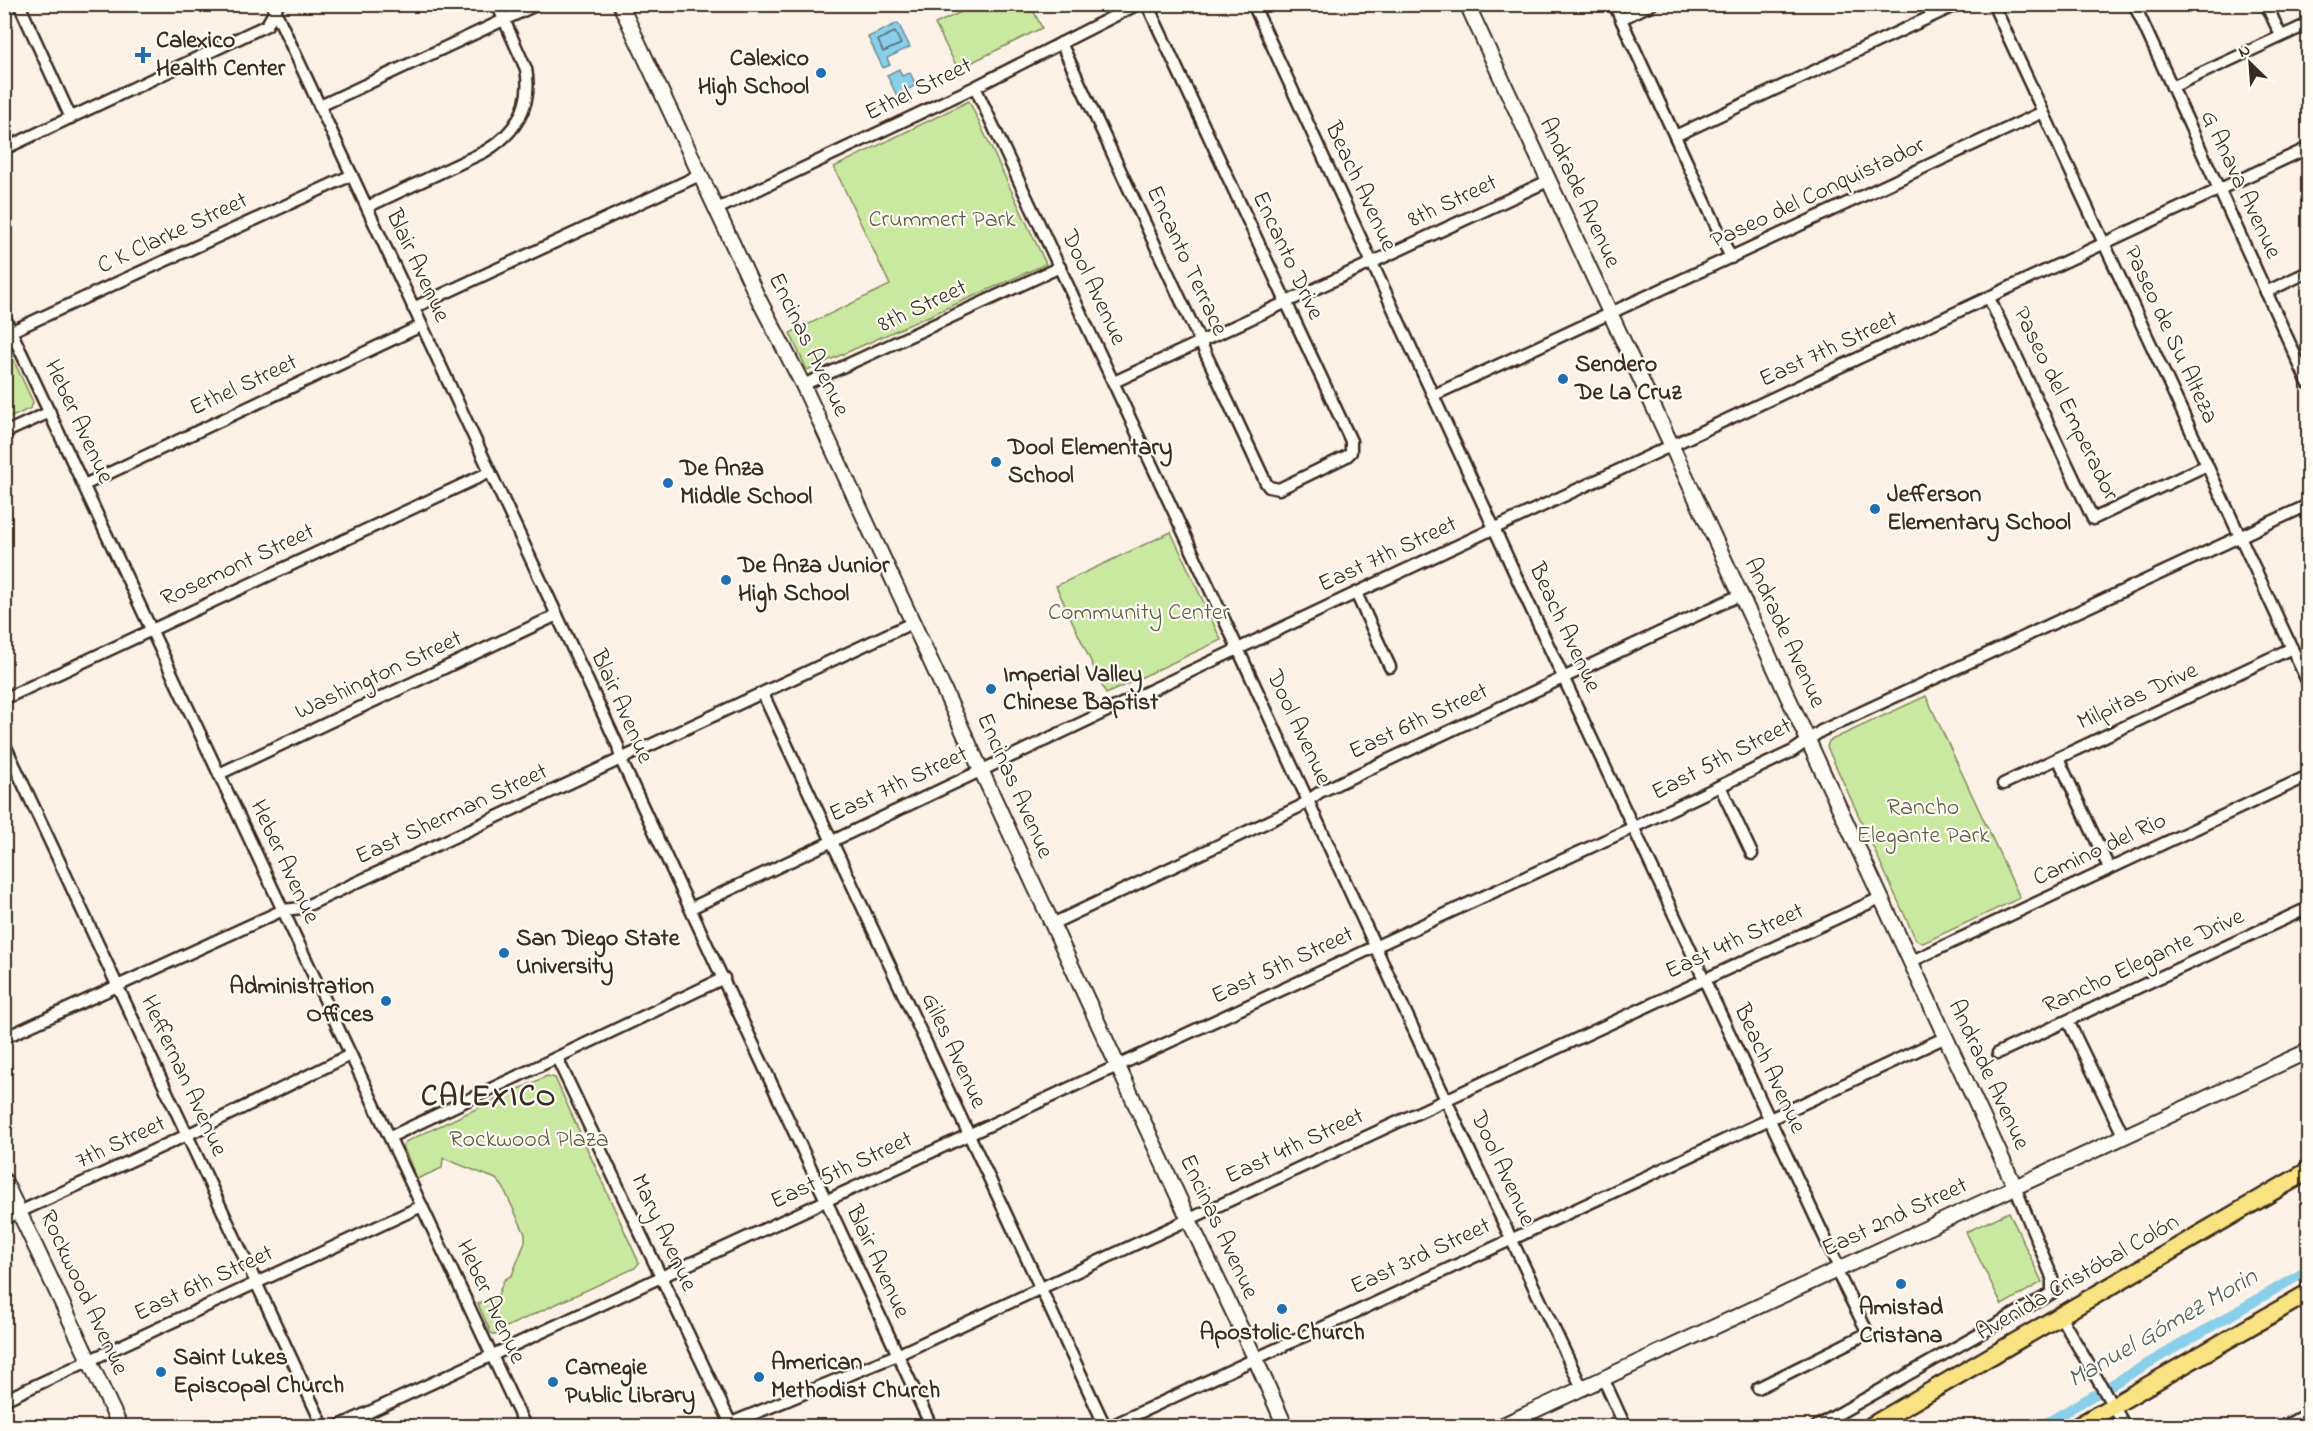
<svg xmlns="http://www.w3.org/2000/svg" width="2313" height="1431" font-family="'Indie Flower',sans-serif">
<style>
.green{fill:#cae9a0;stroke:#828a5f;stroke-width:1.5}
.water{fill:#89cfea;stroke:#6a8d98;stroke-width:1.5}
.lines{fill:none;stroke-linecap:round;stroke-linejoin:round}
.shore{stroke:#5a6c70;stroke-width:1.5}
.canal{stroke:#89cfea;stroke-width:10}
.minor-casing{stroke:#3b2a1e;stroke-width:15}
.tertiary-casing{stroke:#3b2a1e;stroke-width:18}
.primary-casing{stroke:#3b2a1e;stroke-width:21}
.minor{stroke:#fdfcf7;stroke-width:10}
.tertiary{stroke:#fdfcf7;stroke-width:14}
.primary{stroke:#f8e281;stroke-width:16}
.poi-dot{fill:#1f6fb2;stroke:#fdfcf7;stroke-width:2}
.labels{text-anchor:middle;dominant-baseline:central;stroke-width:4.5;stroke-linejoin:round;paint-order:stroke}
.poi-label{font-size:24px;font-weight:bold;fill:#3b2a1e;stroke:#fdfcf7;text-anchor:start}
.street-label{font-size:24px;fill:#3b2a1e;stroke:#fdfcf7}
.park-label{font-size:24px;fill:#5f5a3e;stroke:#fdfcf7}
.water-label{font-size:26px;font-style:italic;fill:#525c5b;stroke:#fdfcf7}
.district-label{font-size:30px;font-weight:bold;letter-spacing:1.5px;fill:#3b2a1e;stroke:#fdfcf7}
</style>
<rect width="100%" height="100%" fill="#fcf1e7"/>
<filter id="ink" filterUnits="userSpaceOnUse"><feTurbulence type="fractalNoise" baseFrequency=".0167" numOctaves="2"/><feDisplacementMap in="SourceGraphic" scale="12" xChannelSelector="R" yChannelSelector="G"/><feConvolveMatrix kernelMatrix="1 2 1 2 8 2 1 2 1" color-interpolation-filters="sRGB"/></filter>
<g filter="url(#ink)">
<g class="green">
<polygon points="1030,4 1042,28 958,69 935,24 976,5"/>
<polygon points="969,101 1046,264 807,370 790,333 890,285 834,167"/>
<polygon points="5,342 33,402 31,408 5,420"/>
<polygon points="1171,532 1221,640 1106,694 1056,586"/>
<polygon points="1926,696 2020,898 1923,943 1916,940 1827,747 1829,741"/>
<polygon points="547,1076 555,1078 639,1263 635,1268 502,1329 496,1335 491,1333 478,1304 498,1295 504,1280 512,1275 525,1242 525,1234 503,1187 496,1179 443,1158 442,1168 417,1179 403,1146 405,1142"/>
<polygon points="2009,1212 2042,1282 2002,1305 1966,1232"/>
</g>
<g class="water">
<polygon points="898,23 910,47 887,58 890,65 883,68 868,37"/>
<polygon points="899,69 902,76 910,73 916,85 897,96 887,75"/>
</g>
<g class="lines">
<polygon class="shore" points="895,32 901,44 883,52 878,40"/>
<polyline class="canal" points="2041,1426 2308,1270"/>
<g class="minor-casing">
<g id="minor">
<polyline points="19,4 71,118"/>
<polyline points="272,4 618,746 621,760 931,1426"/>
<polyline points="1253,4 1528,602 1839,1268"/>
<polyline points="1614,4 1731,258"/>
<polyline points="1993,4 2308,683"/>
<polyline points="2134,4 2308,383"/>
<polyline points="2266,4 2281,36"/>
<polyline points="1621,19 1652,4"/>
<polyline points="1061,43 1266,483 1269,487 1279,489 1347,456 1351,452 1351,441 1147,4"/>
<polyline points="975,87 1238,649 1477,1167 1582,1388"/>
<polyline points="2172,87 2308,24"/>
<polyline points="320,106 538,4"/>
<polyline points="1675,136 1958,4"/>
<polyline points="4,149 267,25 277,7"/>
<path d="M367 207 484 152C515 134 533 106 526 69L497 4"/>
<polyline points="717,209 975,87 1138,4"/>
<polyline points="2266,292 2308,272"/>
<polyline points="1989,298 2093,519 2207,465"/>
<polyline points="413,308 700,175"/>
<polyline points="4,316 525,1426"/>
<polyline points="12,331 352,175"/>
<polyline points="1114,382 1548,181"/>
<polyline points="803,385 1060,267"/>
<polyline points="1434,395 2043,112"/>
<polyline points="4,433 50,412"/>
<polyline points="84,485 421,326"/>
<polyline points="1356,593 1390,667"/>
<polyline points="763,694 1105,1426"/>
<polyline points="4,699 490,472"/>
<polyline points="4,743 323,1426"/>
<polyline points="2058,758 2109,868"/>
<polyline points="219,774 557,615"/>
<polyline points="2003,784 2292,648"/>
<polyline points="1720,786 1752,854"/>
<polyline points="691,908 1356,593 2308,148"/>
<polyline points="1052,924 1299,807 1320,792 1742,594"/>
<polyline points="1910,962 2308,776"/>
<polyline points="2068,1021 2124,1137"/>
<polyline points="4,1038 283,910 302,908 914,622"/>
<polyline points="1998,1053 2308,908"/>
<polyline points="557,1058 732,1426"/>
<polyline points="390,1137 724,978"/>
<polyline points="4,1219 187,1135 350,1055"/>
<polyline points="2060,1316 2125,1426"/>
<polyline points="1603,1378 1625,1426"/>
<polyline points="1758,1388 1868,1333 1836,1270"/>
<polyline points="4,1400 422,1206"/>
<polyline points="339,1426 1634,827 1793,751 1821,731 2308,505"/>
<polyline points="724,1426 897,1355 1880,898"/>
<polyline points="1111,1426 1946,1037"/>
<polyline points="1817,1426 2052,1293 2052,1277 2015,1187"/>
<polyline points="2285,1426 2308,1413"/>
</g>
</g>
<g class="tertiary-casing">
<g id="tertiary">
<polyline points="620,4 758,298 803,385 1189,1220 1255,1358 1285,1426"/>
<polyline points="1467,4 2015,1187"/>
<polyline points="4,1180 120,1426"/>
<polyline points="1501,1426 2308,1051"/>
</g>
</g>
<g class="primary-casing">
<g id="primary">
<polyline points="1871,1426 2308,1171"/>
<polyline points="2078,1426 2308,1293"/>
</g>
</g>
<use href="#minor" class="minor"/>
<use href="#tertiary" class="tertiary"/>
<use href="#primary" class="primary"/>
</g>
</g>
<g class="poi-dot">
<path d="M140 46h6v6h6v6h-6v6h-6v-6h-6v-6h6z"/>
<circle cx="821" cy="73" r="6"/>
<circle cx="1563" cy="379" r="6"/>
<circle cx="996" cy="462" r="6"/>
<circle cx="668" cy="483" r="6"/>
<circle cx="1875" cy="509" r="6"/>
<circle cx="726" cy="580" r="6"/>
<circle cx="991" cy="689" r="6"/>
<circle cx="504" cy="953" r="6"/>
<circle cx="386" cy="1001" r="6"/>
<circle cx="1901" cy="1284" r="6"/>
<circle cx="1282" cy="1309" r="6"/>
<circle cx="161" cy="1372" r="6"/>
<circle cx="759" cy="1377" r="6"/>
<circle cx="553" cy="1382" r="6"/>
</g>
<g class="labels">
<g class="poi-label">
<text x="156" y="41">Calexico<tspan x="156" dy="28">Health Center</tspan></text>
<text x="809" y="59" text-anchor="end">Calexico<tspan x="809" dy="28">High School</tspan></text>
<text x="1575" y="365">Sendero<tspan x="1575" dy="28">De La Cruz</tspan></text>
<text x="1008" y="448">Dool Elementary<tspan x="1008" dy="28">School</tspan></text>
<text x="680" y="469">De Anza<tspan x="680" dy="28">Middle School</tspan></text>
<text x="1887" y="495">Jefferson<tspan x="1887" dy="28">Elementary School</tspan></text>
<text x="738" y="566">De Anza Junior<tspan x="738" dy="28">High School</tspan></text>
<text x="1003" y="675">Imperial Valley<tspan x="1003" dy="28">Chinese Baptist</tspan></text>
<text x="516" y="939">San Diego State<tspan x="516" dy="28">University</tspan></text>
<text x="374" y="987" text-anchor="end">Administration<tspan x="374" dy="28">Offices</tspan></text>
<text x="1901" y="1308" text-anchor="middle">Amistad<tspan x="1901" dy="28">Cristana</tspan></text>
<text x="1282" y="1333" text-anchor="middle">Apostolic Church</text>
<text x="173" y="1358">Saint Lukes<tspan x="173" dy="28">Episcopal Church</tspan></text>
<text x="771" y="1363">American<tspan x="771" dy="28">Methodist Church</tspan></text>
<text x="565" y="1368">Carnegie<tspan x="565" dy="28">Public Library</tspan></text>
</g>
<g class="street-label">
<text transform="translate(919 90) rotate(-26)">Ethel Street</text>
<text transform="translate(2240 185) rotate(65)">G Anava Avenue</text>
<text transform="translate(1360 187) rotate(65)">Beach Avenue</text>
<text transform="translate(1579 193) rotate(65)">Andrade Avenue</text>
<text transform="translate(1818 194) rotate(-25)">Paseo del Conquistador</text>
<text transform="translate(1453 202) rotate(-25)">8th Street</text>
<text transform="translate(173 234) rotate(-25)">C K Clarke Street</text>
<text transform="translate(1287 256) rotate(65)">Encanto Drive</text>
<text transform="translate(1186 261) rotate(65)">Encanto Terrace</text>
<text transform="translate(417 266) rotate(65)">Blair Avenue</text>
<text transform="translate(1093 288) rotate(65)">Dool Avenue</text>
<text transform="translate(923 307) rotate(-25)">8th Street</text>
<text transform="translate(2170 335) rotate(65)">Paseo de Su Alteza</text>
<text transform="translate(808 345) rotate(64)">Encinas Avenue</text>
<text transform="translate(1829 350) rotate(-25)">East 7th Street</text>
<text transform="translate(244 386) rotate(-25)">Ethel Street</text>
<text transform="translate(2065 404) rotate(64)">Paseo del Emperador</text>
<text transform="translate(78 422) rotate(65)">Heber Avenue</text>
<text transform="translate(1388 555) rotate(-25)">East 7th Street</text>
<text transform="translate(238 566) rotate(-25)">Rosemont Street</text>
<text transform="translate(1564 628) rotate(65)">Beach Avenue</text>
<text transform="translate(1784 633) rotate(65)">Andrade Avenue</text>
<text transform="translate(379 676) rotate(-25)">Washington Street</text>
<text transform="translate(2138 697) rotate(-25)">Milpitas Drive</text>
<text transform="translate(621 707) rotate(66)">Blair Avenue</text>
<text transform="translate(1419 722) rotate(-25)">East 6th Street</text>
<text transform="translate(1298 728) rotate(65)">Dool Avenue</text>
<text transform="translate(1722 760) rotate(-27)">East 5th Street</text>
<text transform="translate(899 785) rotate(-25)">East 7th Street</text>
<text transform="translate(1014 786) rotate(66)">Encinas Avenue</text>
<text transform="translate(452 815) rotate(-25)">East Sherman Street</text>
<text transform="translate(2100 850) rotate(-25)">Camino del Rio</text>
<text transform="translate(284 862) rotate(65)">Heber Avenue</text>
<text transform="translate(1735 942) rotate(-25)">East 4th Street</text>
<text transform="translate(2144 962) rotate(-25)">Rancho Elegante Drive</text>
<text transform="translate(1283 966) rotate(-25)">East 5th Street</text>
<text transform="translate(953 1051) rotate(65)">Giles Avenue</text>
<text transform="translate(1769 1069) rotate(65)">Beach Avenue</text>
<text transform="translate(1988 1075) rotate(65)">Andrade Avenue</text>
<text transform="translate(183 1076) rotate(65)">Heffernan Avenue</text>
<text transform="translate(121 1143) rotate(-25)">7th Street</text>
<text transform="translate(1295 1147) rotate(-25)">East 4th Street</text>
<text transform="translate(1502 1169) rotate(65)">Dool Avenue</text>
<text transform="translate(842 1171) rotate(-25)">East 5th Street</text>
<text transform="translate(1895 1218) rotate(-25)">East 2nd Street</text>
<text transform="translate(1218 1227) rotate(65)">Encinas Avenue</text>
<text transform="translate(663 1233) rotate(65)">Mary Avenue</text>
<text transform="translate(1421 1257) rotate(-25)">East 3rd Street</text>
<text transform="translate(877 1262) rotate(65)">Blair Avenue</text>
<text transform="translate(2078 1278) rotate(-30)">Avenida Cristóbal Colón</text>
<text transform="translate(204 1284) rotate(-25)">East 6th Street</text>
<text transform="translate(83 1293) rotate(65)">Rockwood Avenue</text>
<text transform="translate(490 1302) rotate(65)">Heber Avenue</text>
</g>
<g class="park-label">
<text x="942" y="220">Crummert Park</text>
<text x="1139" y="613">Community Center</text>
<text x="1923" y="808">Rancho<tspan x="1923" dy="28">Elegante Park</tspan></text>
<text x="529" y="1140">Rockwood Plaza</text>
</g>
<g class="water-label">
<text transform="translate(2163 1329) rotate(-30)">Manuel Gómez Morin</text>
</g>
<g class="district-label">
<text x="489" y="1098">CALEXICO</text>
</g>
</g>
<rect width="2313" height="1431" fill="none" stroke="#fdfcf7" stroke-width="24"/>
<rect x="12" y="12" width="2289" height="1407" fill="none" stroke="#3b2a1e" stroke-width="2" filter="url(#ink)"/>
<g transform="translate(2250 63) rotate(335)" stroke="#fdfcf7" stroke-width="4.5" paint-order="stroke">
<path d="M0-4.5L10 22L0 15L-10 22Z" fill="#3b2a1e"/>
<text y="-9" font-size="16" font-weight="bold" text-anchor="middle" fill="#3b2a1e">N</text>
</g>
</svg>
